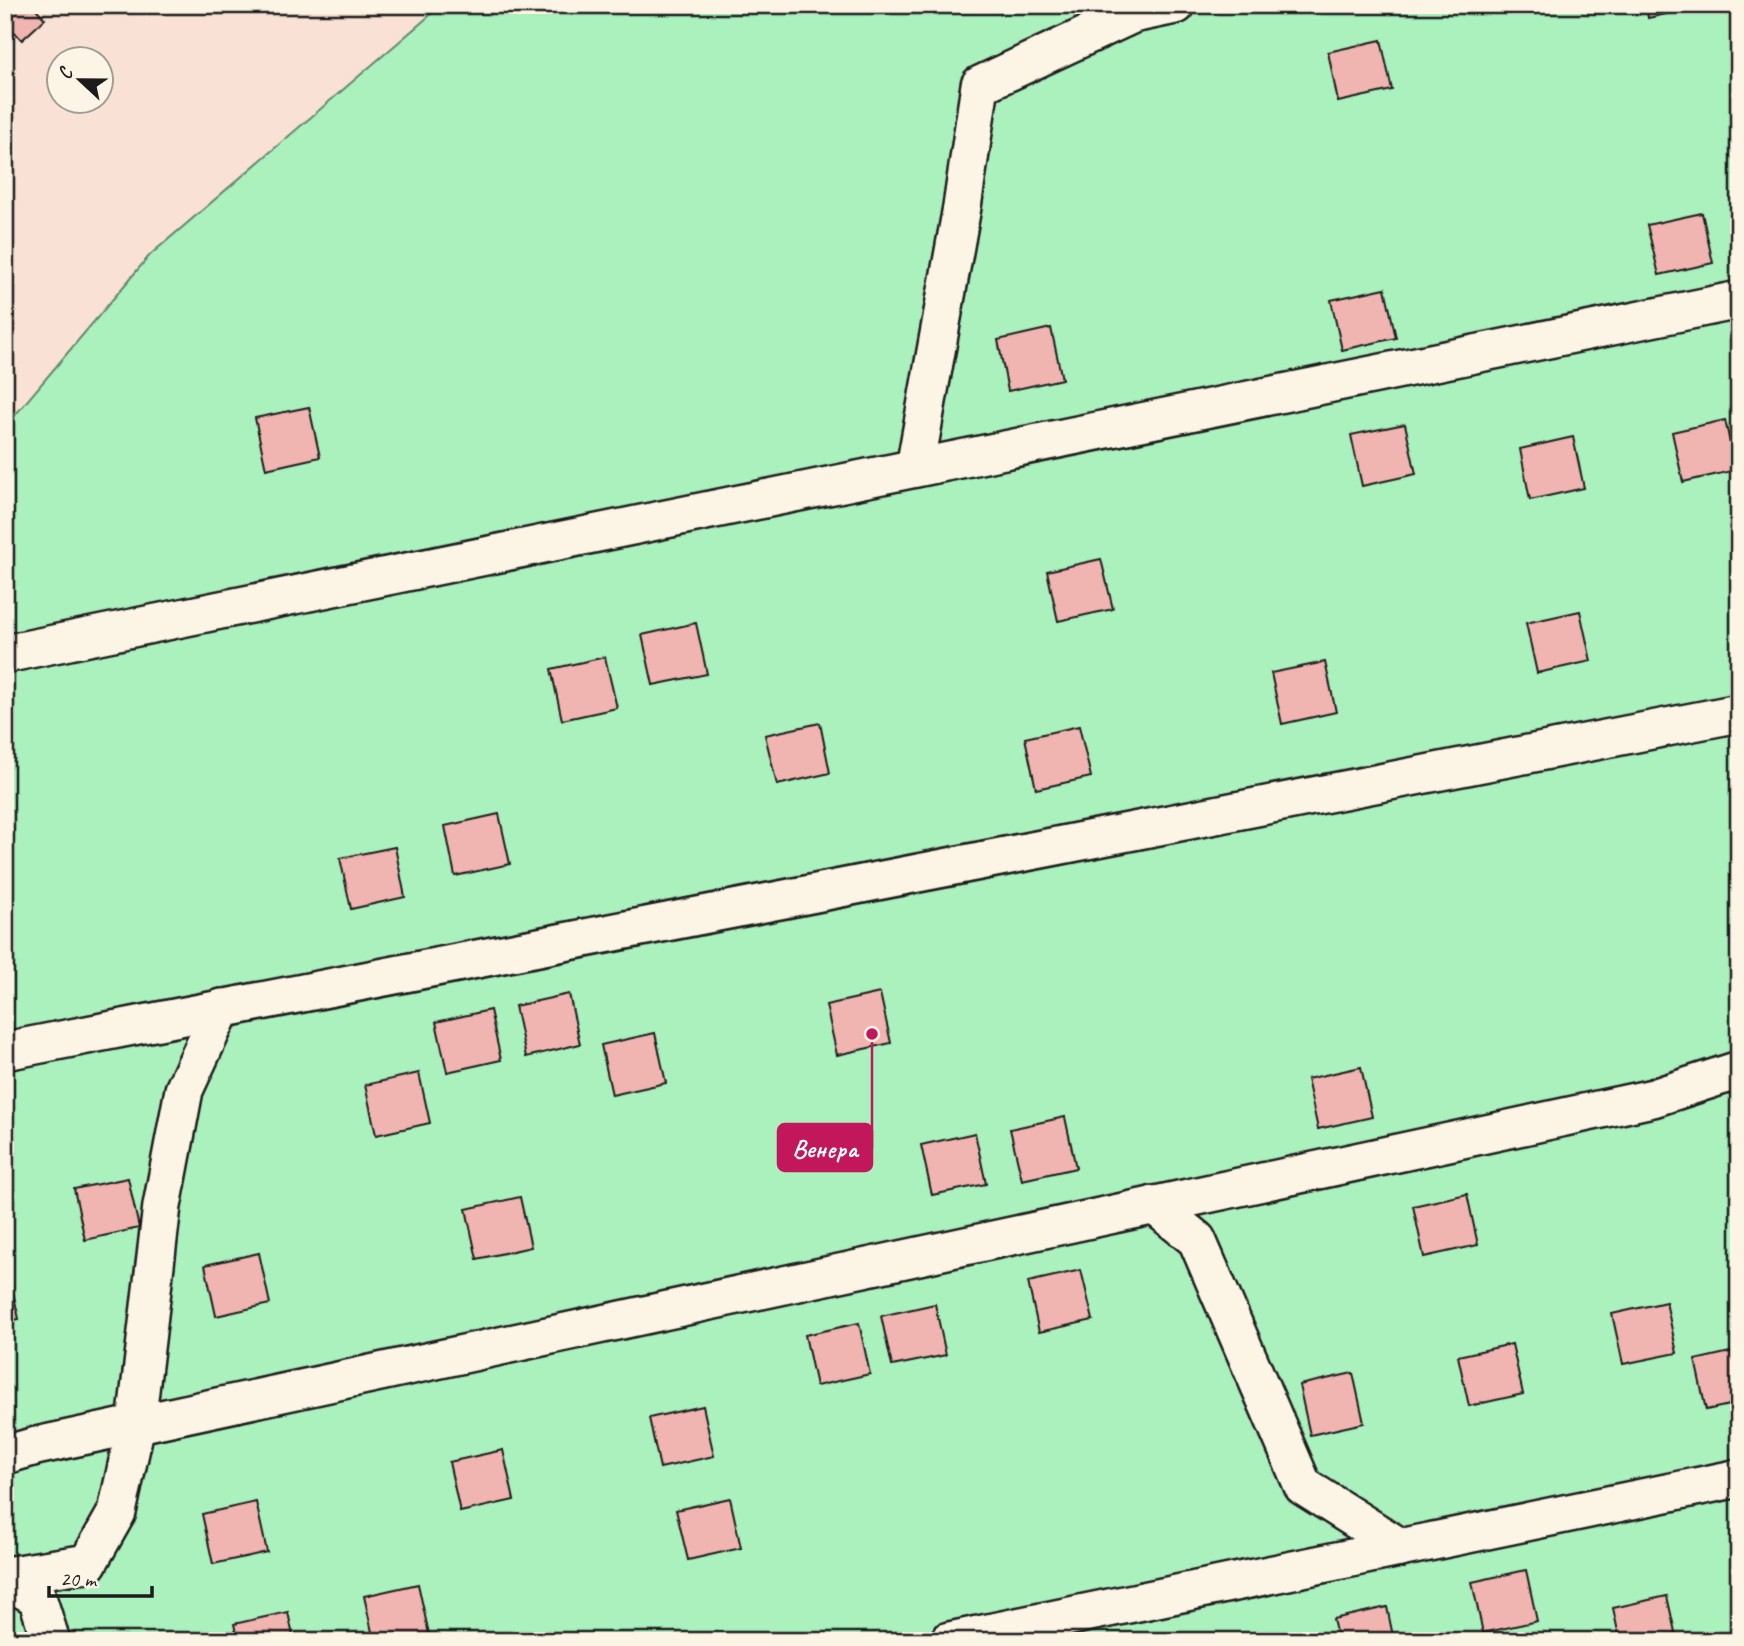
<svg xmlns="http://www.w3.org/2000/svg" width="1744" height="1646" font-family="Caveat,sans-serif">
<style>
.green{fill:#aaf1be;stroke:#63866d;stroke-width:2}
.building{fill:#f1b5b1;stroke:#1c1c1c;stroke-width:2}
.lines{fill:none;stroke-linecap:round;stroke-linejoin:round}
.minor-casing{stroke:#1c1c1c;stroke-width:42}
.minor{stroke:#fcf5e5;stroke-width:37}
.leader{fill:none;stroke:#c2185b;stroke-width:2.5}
.callout-dot{fill:#c2185b;stroke:#fcf5e5;stroke-width:2.5}
.callout{fill:#c2185b;stroke:#c2185b;stroke-width:2.5}
.callout-label{font-size:26px;text-anchor:middle;font-weight:bold;fill:#fff}
</style>
<rect width="100%" height="100%" fill="#f9e2d5"/>
<filter id="ink" filterUnits="userSpaceOnUse"><feTurbulence type="fractalNoise" baseFrequency=".0143" numOctaves="2"/><feDisplacementMap in="SourceGraphic" scale="14" xChannelSelector="R" yChannelSelector="G"/><feConvolveMatrix kernelMatrix="1 2 1 2 8 2 1 2 1" color-interpolation-filters="sRGB"/></filter>
<g filter="url(#ink)">
<polygon class="green" points="442,5 1739,5 1739,1641 5,1641 5,427 150,255"/>
<g class="building">
<polygon points="5,5 33,5 45,19 22,40 5,22"/>
<polygon points="1646,5 1703,5 1703,6 1648,18"/>
<polygon points="1381,40 1392,90 1338,102 1328,52"/>
<polygon points="1702,213 1713,263 1659,275 1647,225"/>
<polygon points="1385,288 1396,338 1342,350 1331,300"/>
<polygon points="1051,328 1062,379 1008,391 998,340"/>
<polygon points="309,407 320,457 266,469 255,418"/>
<polygon points="1725,420 1736,470 1683,482 1672,432"/>
<polygon points="1405,424 1416,474 1362,486 1351,435"/>
<polygon points="1573,437 1584,488 1530,500 1520,449"/>
<polygon points="1101,559 1113,609 1058,621 1047,571"/>
<polygon points="1580,611 1591,661 1537,673 1526,623"/>
<polygon points="696,623 707,674 653,685 642,635"/>
<polygon points="605,657 617,708 562,720 551,669"/>
<polygon points="1325,662 1336,712 1282,724 1271,673"/>
<polygon points="820,723 830,773 777,785 765,735"/>
<polygon points="1079,726 1091,777 1036,789 1025,738"/>
<polygon points="499,814 510,864 455,876 445,826"/>
<polygon points="395,847 405,897 351,909 340,858"/>
<polygon points="880,993 891,1043 837,1055 826,1005"/>
<polygon points="569,994 580,1044 526,1057 515,1006"/>
<polygon points="490,1010 501,1060 447,1072 436,1022"/>
<polygon points="655,1033 666,1083 612,1095 601,1045"/>
<polygon points="1361,1067 1372,1117 1318,1129 1307,1079"/>
<polygon points="419,1073 430,1123 376,1135 365,1085"/>
<polygon points="1065,1117 1076,1168 1022,1180 1010,1129"/>
<polygon points="975,1133 986,1184 932,1195 921,1145"/>
<polygon points="128,1178 139,1228 85,1240 74,1189"/>
<polygon points="1467,1194 1478,1245 1424,1257 1413,1206"/>
<polygon points="520,1197 531,1247 477,1259 466,1209"/>
<polygon points="259,1253 270,1304 216,1316 205,1265"/>
<polygon points="5,1269 8,1269 19,1319 5,1322"/>
<polygon points="1081,1270 1093,1320 1039,1332 1028,1282"/>
<polygon points="1666,1302 1677,1353 1623,1364 1612,1314"/>
<polygon points="935,1304 946,1355 892,1366 881,1316"/>
<polygon points="859,1323 870,1374 816,1386 805,1335"/>
<polygon points="1512,1344 1523,1394 1469,1406 1458,1356"/>
<polygon points="1739,1350 1739,1403 1706,1410 1695,1360"/>
<polygon points="1353,1373 1364,1423 1310,1435 1299,1385"/>
<polygon points="703,1406 714,1456 660,1468 649,1418"/>
<polygon points="503,1450 514,1500 460,1512 449,1462"/>
<polygon points="730,1498 741,1548 688,1560 676,1510"/>
<polygon points="256,1502 267,1552 213,1564 202,1514"/>
<polygon points="1526,1570 1537,1621 1483,1633 1472,1582"/>
<polygon points="418,1584 429,1634 398,1641 374,1641 364,1596"/>
<polygon points="1667,1596 1677,1641 1620,1641 1613,1608"/>
<polygon points="1387,1607 1394,1641 1338,1641 1333,1619"/>
<polygon points="288,1612 294,1641 238,1641 234,1624"/>
</g>
<g class="lines">
<g class="minor-casing">
<g id="minor">
<polyline points="915,468 962,207 980,85 1133,14 1176,5"/>
<polyline points="5,654 1739,300"/>
<polyline points="5,1051 1739,713"/>
<polyline points="1154,1205 1197,1240 1303,1486 1401,1548"/>
<polyline points="5,1455 36,1446 1653,1098 1739,1070"/>
<polyline points="5,1576 88,1563 117,1512 136,1424 162,1206 184,1090 222,1008"/>
<polyline points="5,1580 37,1597 51,1641"/>
<polyline points="949,1641 1739,1478"/>
</g>
</g>
<use href="#minor" class="minor"/>
</g>
</g>
<path class="leader" d="M872 1034L872 1148"/>
<circle class="callout-dot" cx="872" cy="1034" r="7"/>
<rect class="callout" x="778" y="1124" width="94" height="47" rx="7"/>
<g class="callout-label">
<text x="825" y="1157">Венера</text>
</g>
<rect width="1744" height="1646" fill="none" stroke="#fcf5e5" stroke-width="28"/>
<rect x="14" y="14" width="1716" height="1618" fill="none" stroke="#1c1c1c" stroke-width="2.5" filter="url(#ink)"/>
<g transform="translate(80 80) rotate(292)"><circle r="33" fill="#fcf5e5" stroke="#a29e95" stroke-width="2"/>
<path d="M0-5L12 26L0 18L-12 26Z" fill="#1c1c1c"/>
<text y="-10" font-size="19" font-weight="bold" text-anchor="middle" fill="#1c1c1c">С</text>
</g>
<path d="M49 1586v10h103v-10" fill="none" stroke="#1c1c1c" stroke-width="3.5"/>
<text x="60" y="1586" font-size="21" fill="#1c1c1c" stroke="#fcf5e5" stroke-width="5" paint-order="stroke">20 m</text>
</svg>
